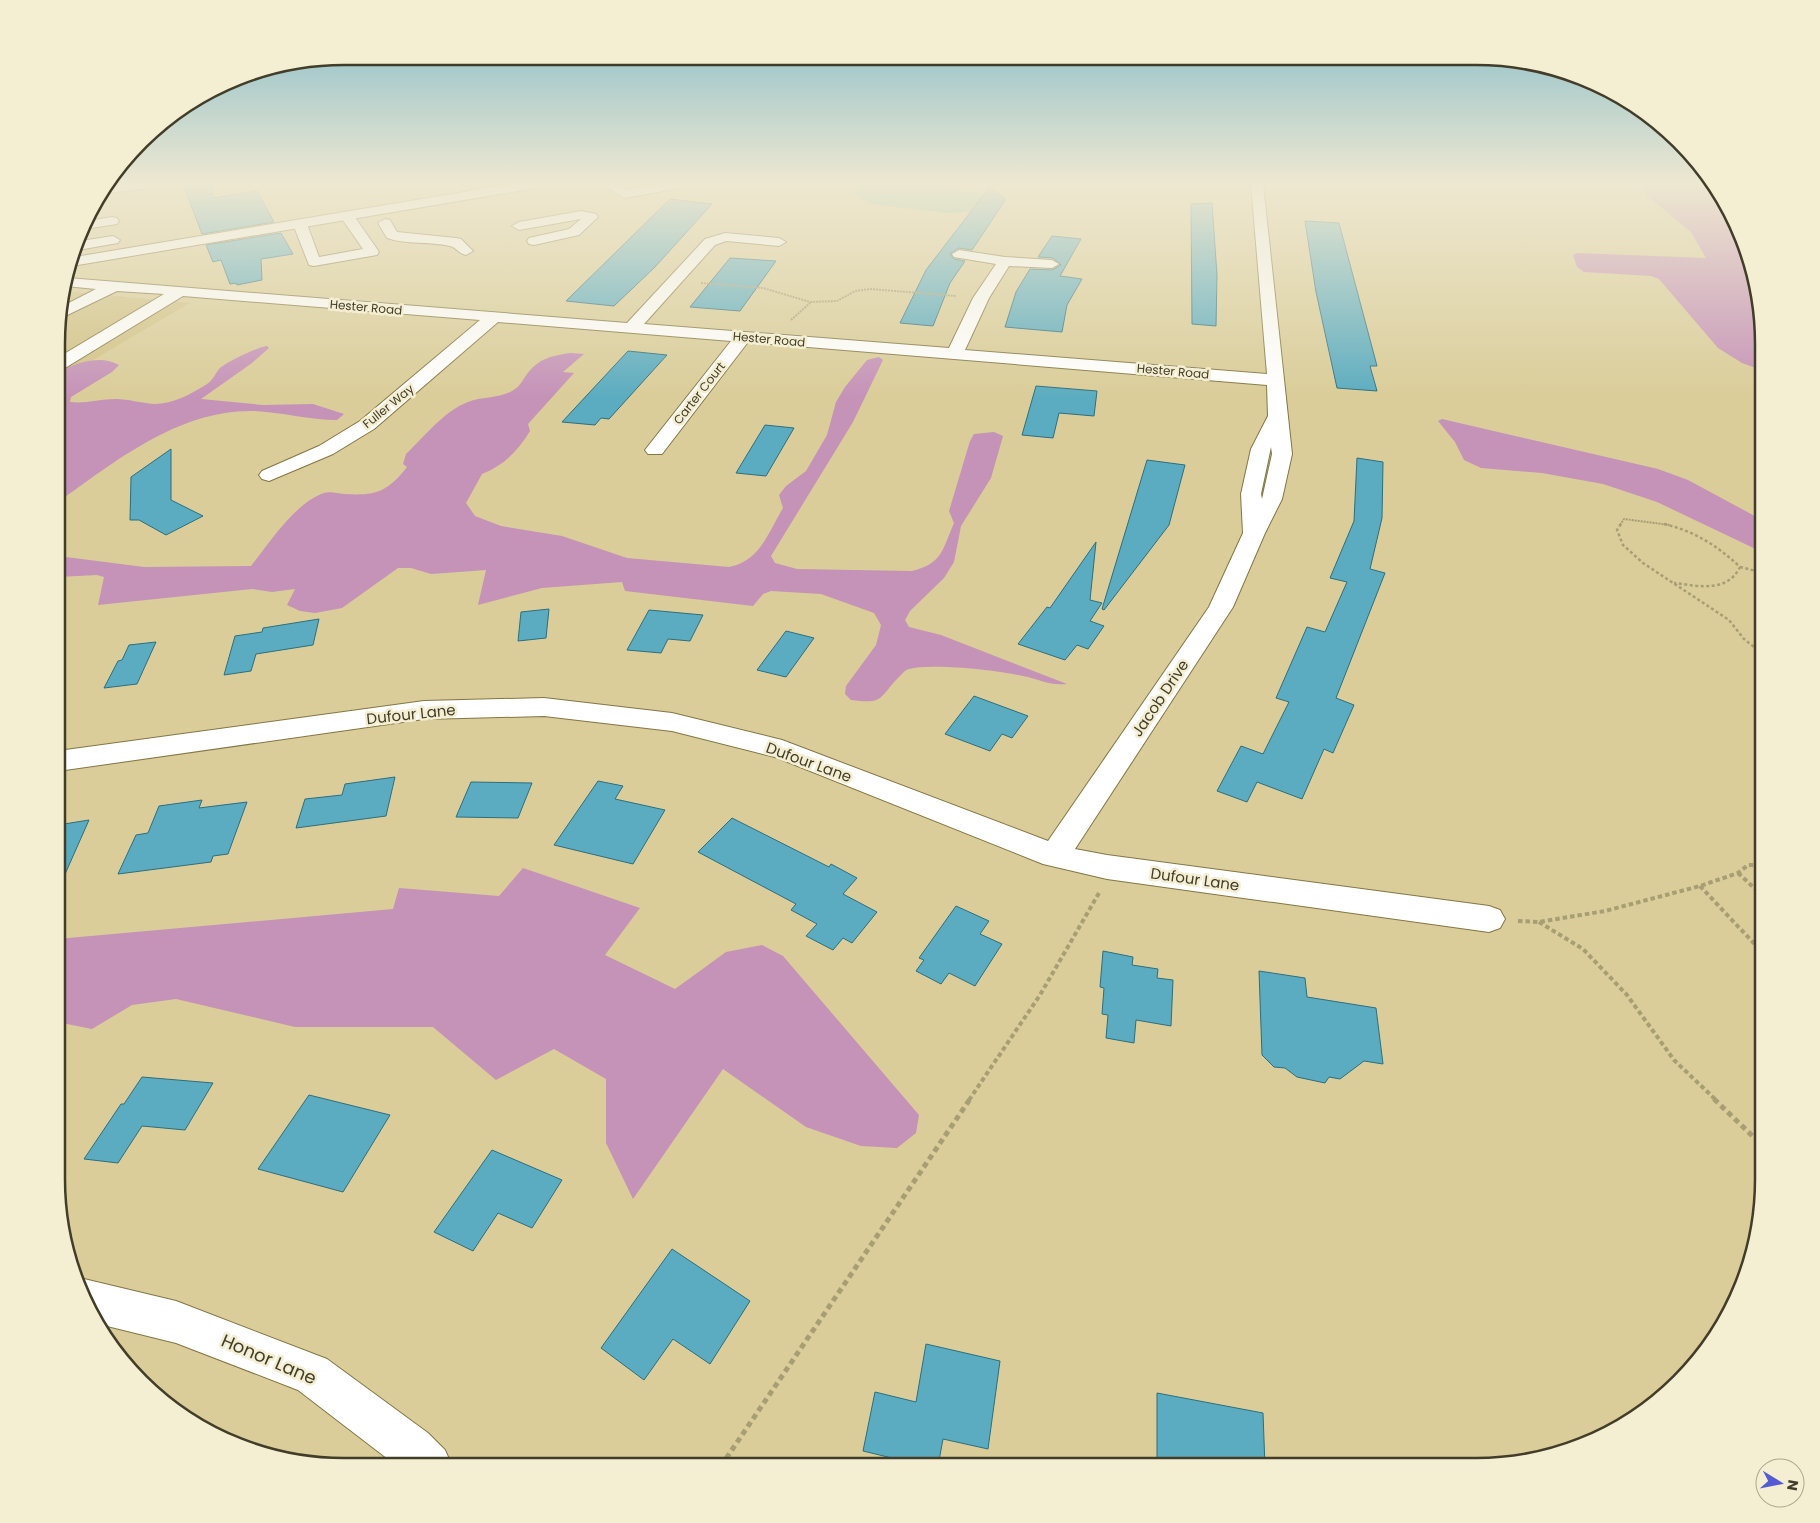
<svg xmlns="http://www.w3.org/2000/svg" width="1820" height="1523" font-family="Poppins,sans-serif">
<style>
.built{fill:#d2c387}
.green{fill:#c592b8}
.water{fill:#85c29b}
.building{fill:#5bacc0;stroke:#2d6e7e}
.lines{fill:none;stroke-linecap:round;stroke-linejoin:round}
.minor-casing{stroke:#827645;stroke-width:2}
.highway-casing{stroke:#827645;stroke-width:2}
.path-far3{stroke:#a89e74;stroke-width:2;stroke-dasharray:2 1;stroke-linecap:butt}
.path-far2{stroke:#a89e74;stroke-width:2.5;stroke-dasharray:3 2.5;stroke-linecap:butt}
.path-far1{stroke:#a89e74;stroke-width:4;stroke-dasharray:4.5 3;stroke-linecap:butt}
.path{stroke:#a89e74;stroke-width:5;stroke-dasharray:5.5 4;stroke-linecap:butt}
.minor{fill:#fff;fill-rule:evenodd}
.highway{fill:#fff;fill-rule:evenodd}
.labels{text-anchor:middle;dominant-baseline:central;stroke-width:5;stroke-linejoin:round;paint-order:stroke}
.far-street-label{font-size:12px;fill:#423d28;stroke:#f4eed3}
.street-label{font-size:15px;fill:#423d28;stroke:#f4eed3}
.near-street-label{font-size:18px;fill:#423d28;stroke:#f4eed3}
.rim{fill:none;stroke:#423d28;stroke-width:2.5}
</style>
<rect width="100%" height="100%" fill="#dacd99"/>
<polygon class="built" points="64,291 190,303 59,380 59,306"/>
<g class="green">
<polygon points="1639,184 1709,184 1742,233 1764,344 1764,371 1742,363 1718,348 1659,279 1651,276 1584,272 1577,267 1573,255 1577,253 1706,258 1691,232 1646,195 1644,187"/>
<path d="M267 346 269 348 252 363 201 399 263 405 313 404 344 414 337 420C309 420 281 412 253 411 178 410 116 461 58 502L59 371C77 363 101 354 119 365L112 372 71 397 70 402C85 404 100 399 116 399 128 399 141 403 154 404 174 404 191 394 207 384 213 380 215 374 219 369 226 362 258 347 267 346Z"/>
<path d="M570 353 584 354 563 372 574 373 528 424 530 431C518 451 504 465 482 474L466 503 475 516 501 526 562 536 627 558 729 567C760 561 768 533 783 508L779 495 786 486 806 471 827 435 836 402 845 387 867 360 879 357 883 360 853 422 771 556 775 563 797 569 912 571C943 563 942 550 954 523L949 511 970 441 974 434 994 432 1003 436 991 478 961 526 954 562 944 578 910 611 905 620 909 627 941 635 1067 684C1050 686 1039 679 1023 676 997 670 933 663 909 669 905 670 903 673 900 676 879 696 886 705 851 700L845 694 846 686 876 645 881 625 874 613 821 594 771 591 763 594 753 606 625 591 622 582 542 588 478 605 486 570 431 574 411 568H398L342 608 315 613 300 611 287 605 295 589 272 592 252 589 98 605 104 577 97 575 58 577V556L144 567 251 566C270 542 295 503 324 493 330 491 338 493 344 494 375 496 388 492 407 467L403 464 406 454C424 437 444 411 468 402 483 396 501 399 515 389 520 386 524 378 527 374 539 358 552 356 570 353Z"/>
<polygon points="1442,419 1658,469 1688,480 1764,521 1764,553 1657,502 1603,484 1542,473 1481,468 1464,460 1455,442 1438,421"/>
<polygon points="523,868 640,908 605,955 675,989 726,952 762,945 783,956 919,1115 916,1133 897,1148 861,1146 806,1127 723,1069 633,1199 606,1143 606,1079 554,1049 496,1080 433,1027 295,1027 176,999 132,1005 92,1029 57,1022 57,939 393,909 399,888 499,896"/>
</g>
<path class="water" d="M860 184H941C958 193 975 188 992 198L980 211 946 213 871 204 854 194Z"/>
<g class="building">
<polygon points="183,184 212,184 213,198 257,191 274,222 202,234"/>
<polygon points="989,188 1006,199 972,250 959,248 950,254 954,259 965,261 950,283 933,326 900,323 926,270"/>
<polygon points="670,199 712,204 655,267 614,306 566,301"/>
<polygon points="1212,203 1217,275 1216,326 1192,324 1191,204"/>
<polygon points="1305,221 1339,223 1377,366 1370,366 1377,391 1337,388 1316,292"/>
<polygon points="281,233 293,254 261,259 262,280 237,285 236,283 230,284 221,260 213,262 206,245"/>
<polygon points="1052,236 1081,239 1060,276 1082,279 1067,305 1062,332 1005,327 1016,292 1030,269 1052,270 1061,265 1053,258 1038,257"/>
<polygon points="730,258 776,261 740,311 690,307"/>
<polygon points="628,351 667,355 609,419 601,418 595,425 562,422"/>
<polygon points="1036,386 1097,391 1094,416 1059,413 1053,438 1022,435"/>
<polygon points="765,425 794,428 766,476 736,473"/>
<polygon points="171,449 171,500 203,516 166,535 139,520 130,520 131,477"/>
<polygon points="1357,458 1383,462 1382,518 1370,569 1385,573 1336,698 1354,705 1333,753 1324,749 1302,799 1257,782 1247,802 1217,791 1241,746 1263,754 1289,702 1276,698 1307,627 1325,632 1347,582 1330,578 1354,521"/>
<polygon points="1147,460 1185,465 1169,525 1104,610 1102,609"/>
<polygon points="1096,542 1090,600 1102,603 1090,621 1104,626 1088,649 1077,645 1065,660 1018,644 1047,607 1050,608"/>
<polygon points="549,609 546,638 518,641 521,612"/>
<polygon points="649,610 703,615 690,641 668,639 661,653 627,650"/>
<polygon points="319,619 313,645 256,654 251,671 224,675 235,636 262,632 263,628"/>
<polygon points="786,631 814,638 786,677 757,670"/>
<polygon points="156,642 137,684 104,688 118,661 122,660 129,645"/>
<polygon points="974,696 1028,716 1012,738 1002,734 990,751 945,734"/>
<polygon points="395,777 386,816 296,828 305,799 342,795 345,784"/>
<polygon points="598,781 623,786 615,799 665,810 633,864 554,845"/>
<polygon points="471,782 532,783 518,818 456,817"/>
<polygon points="202,800 199,808 247,802 228,854 213,856 211,862 118,874 136,835 148,833 159,806"/>
<polygon points="732,818 829,867 831,864 857,878 843,894 877,912 852,943 843,938 833,950 806,936 817,924 791,910 796,904 698,852"/>
<polygon points="89,820 58,890 58,825"/>
<polygon points="956,906 989,921 980,934 1002,944 975,986 949,973 941,984 916,971 924,960 919,958"/>
<polygon points="1103,951 1133,957 1132,965 1158,969 1157,978 1173,980 1171,1026 1136,1020 1134,1043 1106,1038 1108,1015 1102,1014 1104,988 1100,987"/>
<polygon points="1259,971 1305,978 1307,997 1376,1008 1383,1064 1364,1061 1340,1079 1329,1077 1325,1083 1297,1077 1285,1068 1274,1067 1262,1055"/>
<polygon points="142,1077 213,1083 185,1130 142,1126 118,1163 84,1159 121,1104 124,1104"/>
<polygon points="309,1095 390,1115 343,1192 258,1169"/>
<polygon points="492,1150 562,1180 532,1228 498,1213 473,1251 434,1232"/>
<polygon points="672,1249 750,1301 710,1364 673,1339 644,1380 601,1348"/>
<polygon points="926,1344 1000,1361 988,1449 943,1439 938,1466 925,1466 863,1451 875,1392 916,1402"/>
<polygon points="1157,1393 1263,1413 1265,1467 1157,1467"/>
</g>
<g class="lines">
<g class="minor-casing">
<g id="minor">
<polygon points="121,184 155,184 149,188 99,194 106,187"/>
<polygon points="603,184 618,184 626,190 657,184 686,184 680,188 624,198"/>
<path d="M1251 184H1263L1292 454 1282 499 1265 533 1233 607 1075 849 1107 855 1489 906 1500 910 1505 919 1500 928 1489 932 1107 879 1043 864 775 757 672 731 544 716 424 719 58 771V751L424 701 544 698 672 713 782 740 1048 841 1209 607 1243 533 1241 494 1251 449 1268 416 1267 385 748 342 662 454H648L645 450 731 341 498 322 374 429 333 454 269 481 262 479 259 475 262 471 319 446 360 421 480 320 183 296 65 368 59 369V357L164 294 117 291 59 319V308L96 289 65 286 68 278 627 323 705 239 725 233 779 238 786 242 779 246 726 241 715 245 644 324 949 348 973 298 996 264 954 257 952 254 959 250 1005 257 1052 260 1059 264 1052 268 1009 266 989 298 965 350 1267 374ZM1271 447 1272 454 1262 499 1261 494Z"/>
<polygon points="581,211 596,214 598,217 579,235 534,245 529,244 527,241 529,238 569,229 581,219 519,230 512,226 519,222"/>
<polygon points="347,212 352,213 377,249 379,252 377,255 314,266 309,265 293,224 295,221 300,220 307,224 319,257 363,249 340,216"/>
<polygon points="112,217 117,218 119,221 117,224 85,229 88,221"/>
<path d="M385 219 390 220 397 232 456 238 461 239 473 251 466 255C459 254 456 247 450 246 429 241 407 245 387 238L378 223Z"/>
<polygon points="113,236 120,240 118,243 78,250 81,241"/>
<polygon points="84,1279 176,1301 327,1359 428,1433 445,1450 452,1466 397,1466 298,1390 176,1343 99,1324 86,1306 79,1281"/>
</g>
</g>
<g class="highway-casing">
<polygon id="highway" points="512,184 542,184 536,188 72,266 75,257"/>
</g>
<g class="path-far3">
<polyline points="701,283 763,288 810,302 837,301 855,291 871,289 956,296"/>
<polyline points="791,320 810,303"/>
<polyline points="1620,525 1624,519 1670,525"/>
</g>
<g class="path-far2">
<polyline points="1621,524 1617,530 1623,545 1643,563 1729,620 1744,639 1764,655"/>
<path d="M1664 524C1694 531 1718 546 1740 567 1727 593 1699 586 1674 583"/>
<polyline points="1740,567 1764,573"/>
</g>
<g class="path-far1">
<polyline points="1738,873 1763,896"/>
<polyline points="1700,886 1763,953"/>
<polyline points="1518,921 1539,922 1605,911 1700,886 1738,873 1748,865 1763,865"/>
<polyline points="1539,922 1583,949 1627,995 1674,1060 1716,1100"/>
<polyline points="969,1100 1040,995 1099,893"/>
</g>
<g class="path">
<polyline points="1714,1099 1763,1146"/>
<polyline points="721,1466 970,1099"/>
</g>
<use href="#minor" class="minor"/>
<use href="#highway" class="highway"/>
</g>
<linearGradient id="sky" x2="0" y2="1"><stop stop-color="#80bac9"/><stop offset="0.46" stop-color="#eee8d1"/><stop offset="1" stop-color="#eee8d1" stop-opacity="0"/></linearGradient>
<rect width="1820" height="398" fill="url(#sky)"/>
<g class="labels">
<g class="far-street-label">
<text transform="translate(366 307) rotate(5)">Hester Road</text>
<text transform="translate(769 339) rotate(5)">Hester Road</text>
<text transform="translate(1173 371) rotate(5)">Hester Road</text>
<text transform="translate(699 393) rotate(-52)">Carter Court</text>
<text transform="translate(388 406) rotate(-39)">Fuller Way</text>
</g>
<g class="street-label">
<text transform="translate(1160 698) rotate(-56)">Jacob Drive</text>
<text transform="translate(411 714) rotate(-6)">Dufour Lane</text>
<text transform="translate(809 762) rotate(20)">Dufour Lane</text>
<text transform="translate(1195 879) rotate(8)">Dufour Lane</text>
</g>
<g class="near-street-label">
<text transform="translate(269 1359) rotate(23)">Honor Lane</text>
</g>
</g>
<path d="M0 0H1820V1523H0ZM344 65H1476A279 279 0 0 1 1755 344V1179A279 279 0 0 1 1476 1458H344A279 279 0 0 1 65 1179V344A279 279 0 0 1 344 65Z" fill="#f4eed3" fill-rule="evenodd"/>
<path class="rim" d="M344 65H1476A279 279 0 0 1 1755 344V1179A279 279 0 0 1 1476 1458H344A279 279 0 0 1 65 1179V344A279 279 0 0 1 344 65Z"/>
<g transform="translate(1780 1483) rotate(100)"><circle r="24" fill="#f4eed3" stroke="#ada78f"/>
<path d="M0-4L9 19L0 12L-9 19Z" fill="#555bd2"/>
<text y="-8" font-size="14" font-weight="bold" text-anchor="middle" fill="#423d28">N</text>
</g>
</svg>
